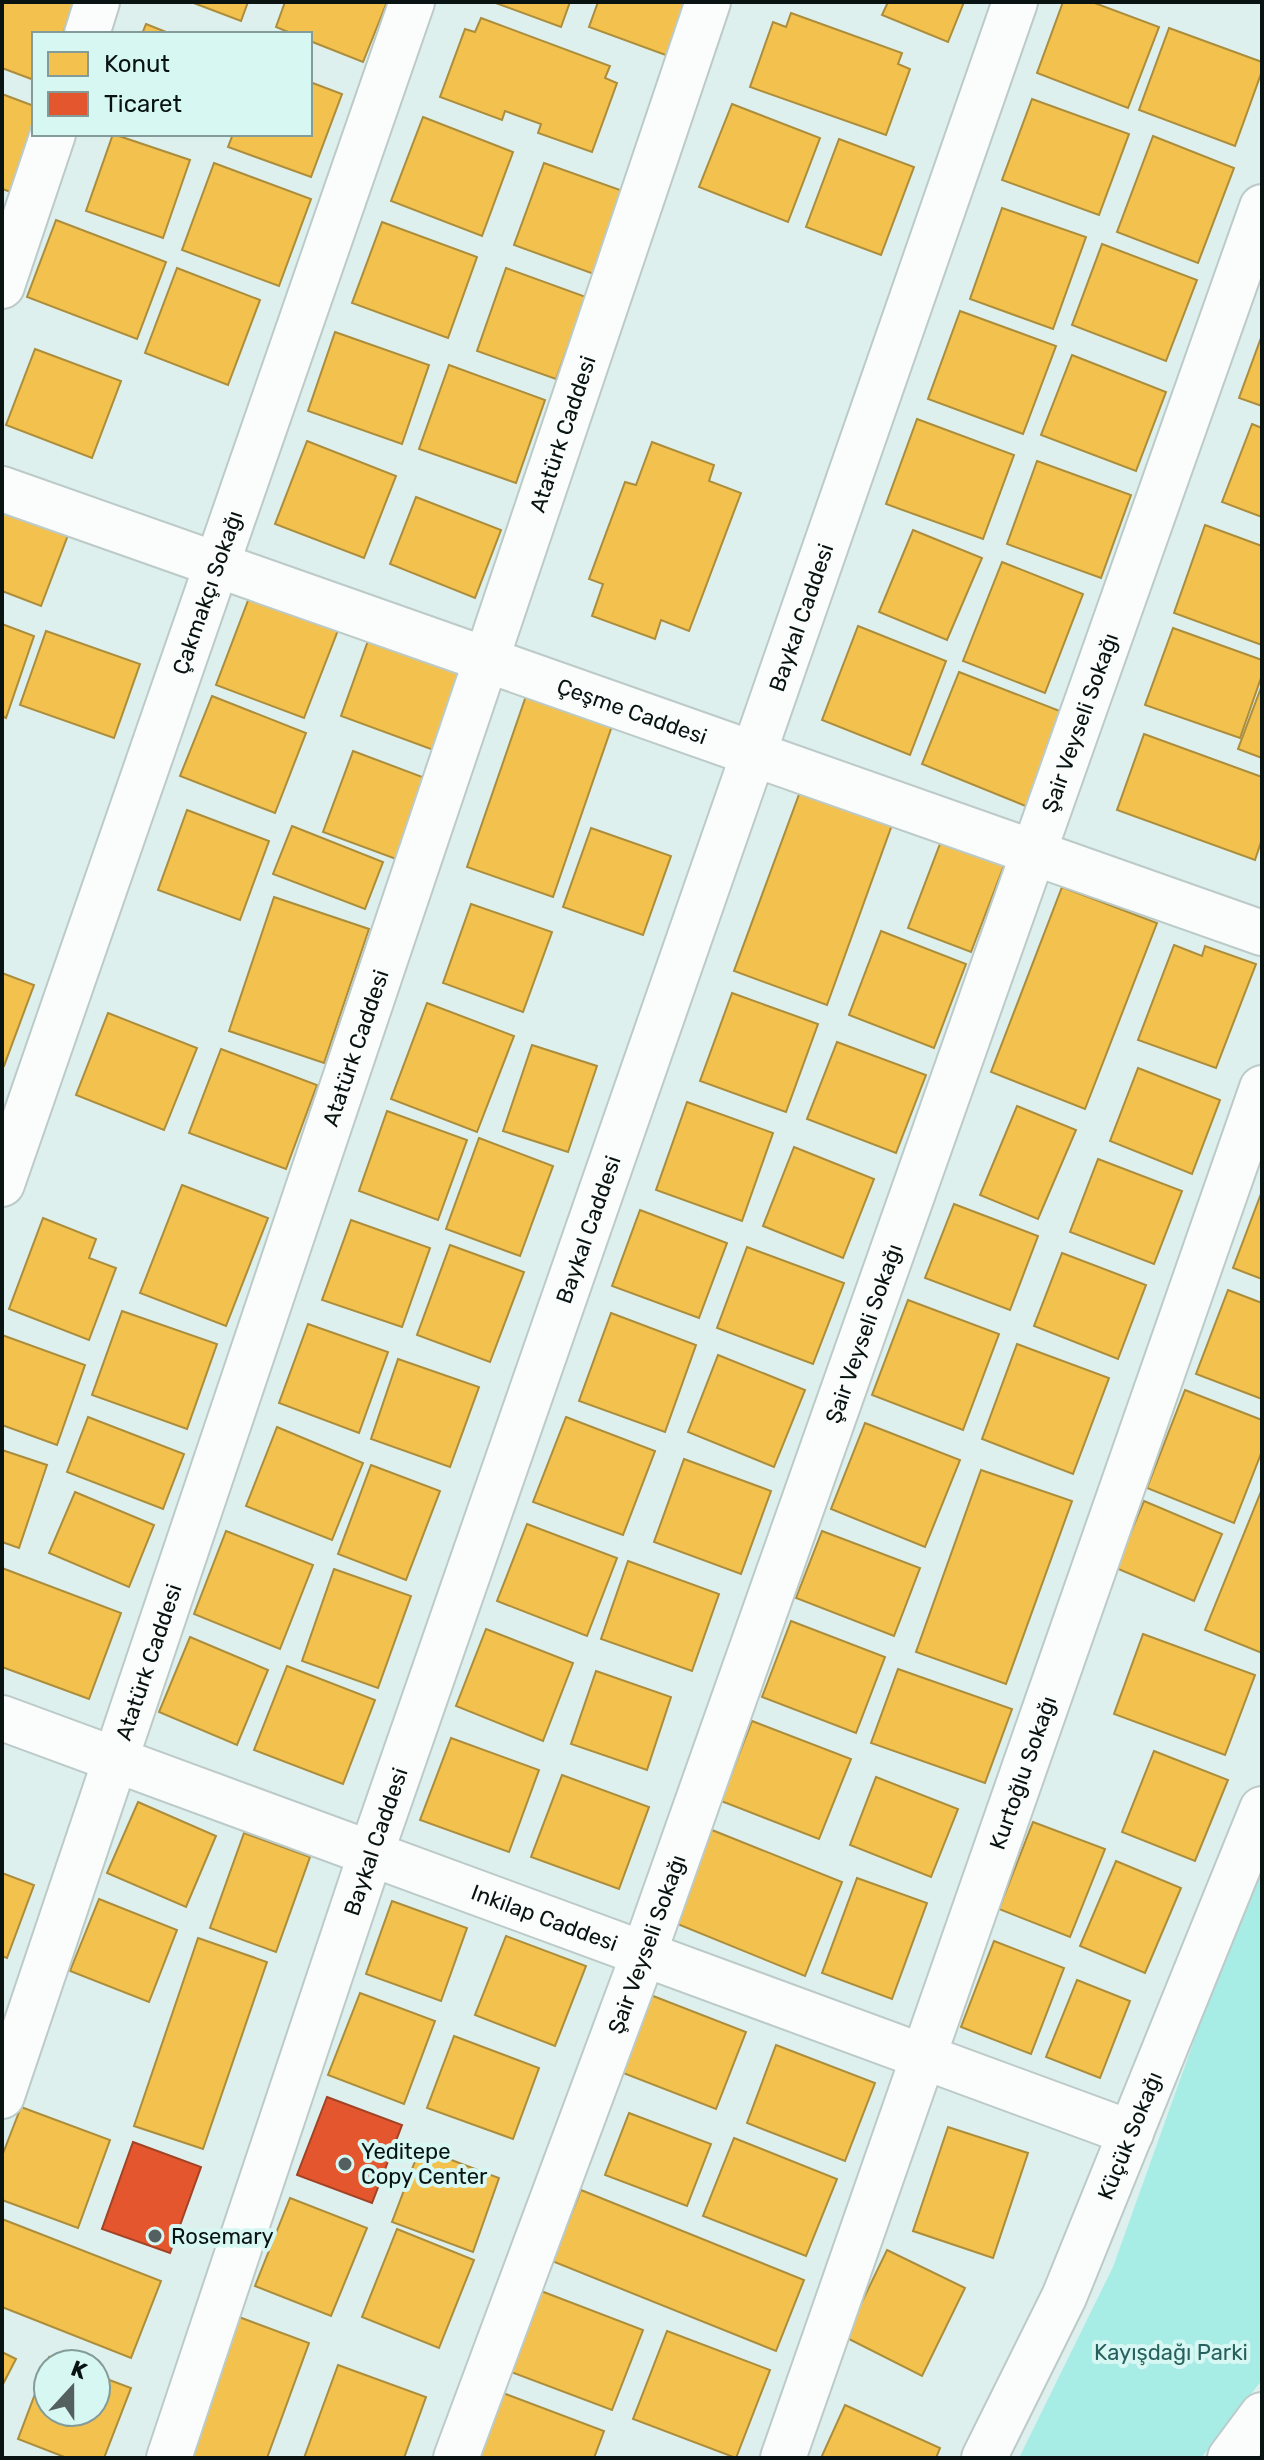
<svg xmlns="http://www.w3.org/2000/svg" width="1264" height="2460" font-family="Rubik,sans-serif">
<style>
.park{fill:#a8ece6}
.homes{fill:#f2c14e;stroke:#ac8d3c;stroke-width:2}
.shops{fill:#e4572e;stroke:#a24326;stroke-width:2}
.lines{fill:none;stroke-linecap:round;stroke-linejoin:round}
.minor-casing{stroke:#bccac8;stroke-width:48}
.primary-casing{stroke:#bccac8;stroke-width:48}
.minor{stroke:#fafdfc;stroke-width:44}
.primary{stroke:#fafdfc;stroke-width:44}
.poi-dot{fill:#53605f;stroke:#d7f7f3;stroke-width:3}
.labels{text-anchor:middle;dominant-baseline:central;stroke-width:8;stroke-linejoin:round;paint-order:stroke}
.street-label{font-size:22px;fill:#081312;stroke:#d7f7f3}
.poi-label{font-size:22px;fill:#081312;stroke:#d7f7f3;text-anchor:start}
.park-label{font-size:22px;fill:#27615d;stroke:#d7f7f3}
</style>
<rect width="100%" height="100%" fill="#def0ed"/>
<polygon class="park" points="1262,1872 1262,2380 1201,2458 1019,2458 1113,2267 1200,2024"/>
<g class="homes">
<polygon points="2,2 74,2 63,34 34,34 34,80 2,68"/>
<polygon points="191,2 248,2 241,21"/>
<polygon points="285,2 387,2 363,62 310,41 310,34 293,34 276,27"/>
<polygon points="493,2 570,2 561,27"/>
<polygon points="598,2 691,2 671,57 589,27"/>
<polygon points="888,2 964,2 948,42 882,15"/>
<polygon points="1063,2 1092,2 1159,27 1128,108 1037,73"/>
<polygon points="791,13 902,53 898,64 910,69 886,135 750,87 773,22 786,27"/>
<polygon points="481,18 610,66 605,78 617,83 592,152 538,133 541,124 505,111 502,120 440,97 465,29 475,32"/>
<polygon points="146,24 171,34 142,34"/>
<polygon points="1169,28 1262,62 1262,71 1235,146 1139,110"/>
<polygon points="310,82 342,94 311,177 228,147 233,134 310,134"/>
<polygon points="2,94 34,106 34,128 11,192 2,189"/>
<polygon points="1032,99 1129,134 1099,215 1002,180"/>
<polygon points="732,104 820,138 788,222 699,187"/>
<polygon points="423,117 513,152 482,236 391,201"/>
<polygon points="113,134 190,160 163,238 86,211"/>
<polygon points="1153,136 1234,168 1198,263 1117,232"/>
<polygon points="839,139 914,167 881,255 806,227"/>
<polygon points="214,163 311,199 279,286 182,250"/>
<polygon points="544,163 623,191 594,274 514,245"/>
<polygon points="1002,208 1086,237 1053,329 970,299"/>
<polygon points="56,220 166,262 137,339 27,297"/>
<polygon points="382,222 477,257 448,338 352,303"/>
<polygon points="1102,244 1197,280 1166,361 1072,325"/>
<polygon points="177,268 260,300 228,385 145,353"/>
<polygon points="506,268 586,297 556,379 477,351"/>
<polygon points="960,311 1056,346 1023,434 928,399"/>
<polygon points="335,332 429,365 402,444 308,411"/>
<polygon points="1262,335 1262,406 1239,398"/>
<polygon points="35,349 121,381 92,458 6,425"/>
<polygon points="1072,355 1166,392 1136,471 1041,435"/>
<polygon points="449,365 545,400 516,483 419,449"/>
<polygon points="917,419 1014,455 983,539 886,504"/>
<polygon points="1252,424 1262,428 1262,517 1222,502"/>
<polygon points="307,441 396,476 364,558 275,524"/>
<polygon points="652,442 714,465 709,481 741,493 689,631 661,620 655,639 592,616 603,584 589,579 625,482 636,485"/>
<polygon points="1037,461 1131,495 1101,578 1007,544"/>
<polygon points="416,497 501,530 475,598 390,564"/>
<polygon points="2,510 68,535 41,606 2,591"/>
<polygon points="1205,525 1262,546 1262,645 1174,613"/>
<polygon points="913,530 982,558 947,640 879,612"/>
<polygon points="1002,562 1083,594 1045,693 963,661"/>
<polygon points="252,590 340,625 304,718 216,685"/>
<polygon points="2,624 34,636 6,718 2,716"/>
<polygon points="858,626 946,661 910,755 822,720"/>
<polygon points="1173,628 1262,660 1262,675 1240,738 1145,705"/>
<polygon points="46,631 140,664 114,738 20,705"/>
<polygon points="369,638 468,674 439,752 341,716"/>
<polygon points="959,672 1065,713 1028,807 922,764"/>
<polygon points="1262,685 1262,758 1238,749"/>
<polygon points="527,693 613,723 553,897 467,867"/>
<polygon points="212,696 306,733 275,813 180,776"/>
<polygon points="1144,734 1262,777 1262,839 1255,860 1117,810"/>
<polygon points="353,751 425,778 396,859 323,832"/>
<polygon points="801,789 893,822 827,1005 734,971"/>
<polygon points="187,810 269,841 240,920 158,890"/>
<polygon points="292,826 383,862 365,909 273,874"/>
<polygon points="591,828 671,856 643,935 563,907"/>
<polygon points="943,836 1006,860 971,952 908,928"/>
<polygon points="1062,887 1157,923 1085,1109 991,1072"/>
<polygon points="274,897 369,929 324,1063 229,1031"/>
<polygon points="471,904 552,932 523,1012 443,983"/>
<polygon points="881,931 966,964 934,1048 849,1015"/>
<polygon points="1174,945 1202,956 1205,946 1256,964 1216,1068 1138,1040"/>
<polygon points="2,973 34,985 4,1066 2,1066"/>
<polygon points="732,993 818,1024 786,1112 700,1081"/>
<polygon points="427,1003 514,1036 477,1132 391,1099"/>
<polygon points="108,1013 197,1048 164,1130 76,1095"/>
<polygon points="837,1042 926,1075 896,1153 807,1119"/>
<polygon points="532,1045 597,1066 568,1152 503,1131"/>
<polygon points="221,1049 317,1085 286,1169 189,1133"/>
<polygon points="1138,1068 1220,1100 1192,1174 1110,1141"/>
<polygon points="687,1102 773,1133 742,1221 656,1190"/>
<polygon points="1017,1106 1076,1130 1038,1219 980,1195"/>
<polygon points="387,1111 467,1140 438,1220 359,1191"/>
<polygon points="479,1138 553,1166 520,1256 446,1229"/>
<polygon points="794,1147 874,1179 843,1258 763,1226"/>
<polygon points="1098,1159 1182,1191 1154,1264 1070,1232"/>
<polygon points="182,1185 268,1218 226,1326 140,1293"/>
<polygon points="1262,1191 1262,1279 1233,1268"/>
<polygon points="954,1204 1038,1236 1010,1310 925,1278"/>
<polygon points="640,1210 727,1243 699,1318 612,1286"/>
<polygon points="43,1218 96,1239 89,1258 116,1268 89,1340 9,1309"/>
<polygon points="351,1220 430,1248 402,1327 322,1300"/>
<polygon points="450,1245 524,1272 490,1362 417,1335"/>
<polygon points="747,1247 844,1283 813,1364 717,1328"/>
<polygon points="1062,1253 1146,1285 1118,1359 1034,1326"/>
<polygon points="1228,1290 1262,1303 1262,1399 1196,1374"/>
<polygon points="908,1300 999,1334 963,1430 872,1395"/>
<polygon points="122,1311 217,1344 187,1429 92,1395"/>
<polygon points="611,1313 696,1345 665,1432 579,1401"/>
<polygon points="308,1324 388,1352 359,1433 279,1403"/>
<polygon points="2,1335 85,1365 57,1445 2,1425"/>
<polygon points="1017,1344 1109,1378 1073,1474 982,1439"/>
<polygon points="718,1355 805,1390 774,1467 688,1432"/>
<polygon points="398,1359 479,1387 450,1467 371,1439"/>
<polygon points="1185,1390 1262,1420 1262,1451 1234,1523 1147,1488"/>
<polygon points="88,1417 184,1454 163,1509 67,1472"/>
<polygon points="566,1417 655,1451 623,1535 533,1502"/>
<polygon points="865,1423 960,1460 925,1547 831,1509"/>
<polygon points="277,1427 363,1463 332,1540 246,1506"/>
<polygon points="2,1450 47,1465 19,1548 2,1542"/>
<polygon points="684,1459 771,1491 741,1574 654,1542"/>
<polygon points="371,1465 440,1491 406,1580 338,1554"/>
<polygon points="981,1470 1072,1501 1006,1684 916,1652"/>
<polygon points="1262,1489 1262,1653 1205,1630"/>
<polygon points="75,1492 154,1525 129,1587 49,1553"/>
<polygon points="1144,1501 1222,1534 1194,1601 1116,1568"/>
<polygon points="527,1524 617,1558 587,1636 497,1601"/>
<polygon points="226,1531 313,1565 280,1649 194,1614"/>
<polygon points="822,1531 920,1568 894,1636 796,1598"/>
<polygon points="628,1561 719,1594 692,1671 601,1639"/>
<polygon points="2,1568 121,1613 89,1699 2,1667"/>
<polygon points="334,1569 411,1596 378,1688 302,1661"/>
<polygon points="791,1621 885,1657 856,1733 762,1697"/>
<polygon points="486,1629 573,1663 543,1741 456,1706"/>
<polygon points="1143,1634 1255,1675 1225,1755 1114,1714"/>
<polygon points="190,1637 268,1670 237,1745 159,1712"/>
<polygon points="287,1666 375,1700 343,1784 254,1750"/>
<polygon points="898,1669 1012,1709 985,1783 871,1743"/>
<polygon points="596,1671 671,1697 647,1770 571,1744"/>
<polygon points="752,1721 851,1759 819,1839 721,1801"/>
<polygon points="451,1738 539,1770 509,1852 420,1820"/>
<polygon points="1154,1751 1228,1780 1195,1861 1122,1832"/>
<polygon points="562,1775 649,1807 619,1889 531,1857"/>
<polygon points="876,1777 958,1809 931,1877 850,1845"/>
<polygon points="138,1802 216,1836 186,1907 107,1873"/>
<polygon points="1033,1822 1105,1849 1070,1937 999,1909"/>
<polygon points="712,1830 842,1882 805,1976 675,1923"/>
<polygon points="244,1833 310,1857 276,1952 210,1928"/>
<polygon points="1116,1861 1181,1888 1145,1973 1080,1946"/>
<polygon points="2,1873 34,1885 7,1958 2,1956"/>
<polygon points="857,1878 927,1903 892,1999 822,1973"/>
<polygon points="99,1899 177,1930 149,2002 70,1971"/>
<polygon points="392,1901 467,1928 441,2001 366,1974"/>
<polygon points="506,1936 586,1966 555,2046 475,2015"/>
<polygon points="198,1938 267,1962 203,2149 134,2126"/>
<polygon points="994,1941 1064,1968 1031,2054 961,2027"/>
<polygon points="1077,1980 1130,2001 1100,2078 1046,2057"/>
<polygon points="360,1993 435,2021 404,2104 328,2075"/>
<polygon points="648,1994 746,2032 716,2109 618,2071"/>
<polygon points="454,2036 539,2068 513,2139 427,2108"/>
<polygon points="776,2045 875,2083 845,2161 747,2123"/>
<polygon points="21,2107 110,2140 78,2228 2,2200 2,2156"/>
<polygon points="629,2113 711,2144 687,2206 605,2175"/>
<polygon points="948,2127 1028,2153 993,2258 913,2231"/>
<polygon points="734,2138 837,2179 806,2256 703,2216"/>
<polygon points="420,2148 499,2178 473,2252 392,2222"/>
<polygon points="581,2190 804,2280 776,2351 552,2261"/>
<polygon points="290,2198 367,2228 331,2316 255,2286"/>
<polygon points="2,2219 161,2281 131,2358 2,2307"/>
<polygon points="397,2229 474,2260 439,2348 362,2317"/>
<polygon points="887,2250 965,2288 922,2376 845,2337"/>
<polygon points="541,2291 643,2330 612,2410 511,2372"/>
<polygon points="239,2317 309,2343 267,2458 188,2458"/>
<polygon points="667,2331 770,2370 736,2458 633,2419"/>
<polygon points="2,2352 16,2359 2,2386"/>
<polygon points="49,2357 68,2364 48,2364 48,2412 96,2412 96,2375 131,2388 104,2458 67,2458 18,2439"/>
<polygon points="338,2365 426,2397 404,2458 304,2458"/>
<polygon points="503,2393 604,2431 594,2458 479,2458"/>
<polygon points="845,2405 940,2448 936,2458 821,2458"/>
</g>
<g class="shops">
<polygon points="327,2097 402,2125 372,2203 297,2175"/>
<polygon points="133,2142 201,2167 170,2253 102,2229"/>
</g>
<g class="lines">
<g class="minor-casing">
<g id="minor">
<polyline points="87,34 97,2"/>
<polyline points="2,286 53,134"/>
<path id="s1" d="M2 489 1262 933"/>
<path id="s2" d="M2 1184 412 2"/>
<path id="s3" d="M2 1718 1131 2133"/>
<path id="s4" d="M2 2096 708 2"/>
<path id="s5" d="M169 2458 371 1853 1015 2"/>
<path id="s6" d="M456 2458 644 1953 1262 207"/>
<path id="s7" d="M783 2458 1262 1088"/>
<path id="s8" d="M984 2458 1064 2297 1262 1809"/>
</g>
</g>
<g class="primary-casing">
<polyline id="primary" points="1230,2458 1262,2415"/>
</g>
<use href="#minor" class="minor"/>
<use href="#primary" class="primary"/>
</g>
<g class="poi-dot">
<circle cx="345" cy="2164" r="8"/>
<circle cx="155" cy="2236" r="8"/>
</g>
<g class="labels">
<g class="street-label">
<text stroke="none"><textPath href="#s4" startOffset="1754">Atatürk Caddesi</textPath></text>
<text stroke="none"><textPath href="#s2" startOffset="626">Çakmakçı Sokağı</textPath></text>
<text stroke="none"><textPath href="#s5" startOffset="1946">Baykal Caddesi</textPath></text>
<text stroke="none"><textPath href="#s1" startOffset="668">Çeşme Caddesi</textPath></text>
<text stroke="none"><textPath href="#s6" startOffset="1844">Şair Veyseli Sokağı</textPath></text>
<text stroke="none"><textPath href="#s4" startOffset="1106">Atatürk Caddesi</textPath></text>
<text stroke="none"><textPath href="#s5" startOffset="1298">Baykal Caddesi</textPath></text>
<text stroke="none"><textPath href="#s6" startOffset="1196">Şair Veyseli Sokağı</textPath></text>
<text stroke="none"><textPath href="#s4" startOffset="458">Atatürk Caddesi</textPath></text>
<text stroke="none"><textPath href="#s7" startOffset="726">Kurtoğlu Sokağı</textPath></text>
<text stroke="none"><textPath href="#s5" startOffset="650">Baykal Caddesi</textPath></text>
<text stroke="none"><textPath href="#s3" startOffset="578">Inkilap Caddesi</textPath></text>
<text stroke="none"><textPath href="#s6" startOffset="548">Şair Veyseli Sokağı</textPath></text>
<text stroke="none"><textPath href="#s8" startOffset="354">Küçük Sokağı</textPath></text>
</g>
<g class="poi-label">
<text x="361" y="2151">Yeditepe<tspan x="361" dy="25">Copy Center</tspan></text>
<text x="171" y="2236">Rosemary</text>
</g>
<g class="park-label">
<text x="1171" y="2352">Kayışdağı Parki</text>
</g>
</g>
<rect width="1264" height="2460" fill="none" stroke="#081312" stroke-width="8"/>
<rect x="32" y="32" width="280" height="104" fill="#d7f7f3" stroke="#849c99" stroke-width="2"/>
<rect x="48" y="52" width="40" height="24" fill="#f2c14e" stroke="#849c99" stroke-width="2"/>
<text x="104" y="72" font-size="24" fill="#081312">Konut</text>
<rect x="48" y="92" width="40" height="24" fill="#e4572e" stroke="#849c99" stroke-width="2"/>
<text x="104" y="112" font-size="24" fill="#081312">Ticaret</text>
<g transform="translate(72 2388) rotate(21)"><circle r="38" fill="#d7f7f3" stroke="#849c99" stroke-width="2"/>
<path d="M0-6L14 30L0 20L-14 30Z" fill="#53605f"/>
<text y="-12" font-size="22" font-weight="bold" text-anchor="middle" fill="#081312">K</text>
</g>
</svg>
